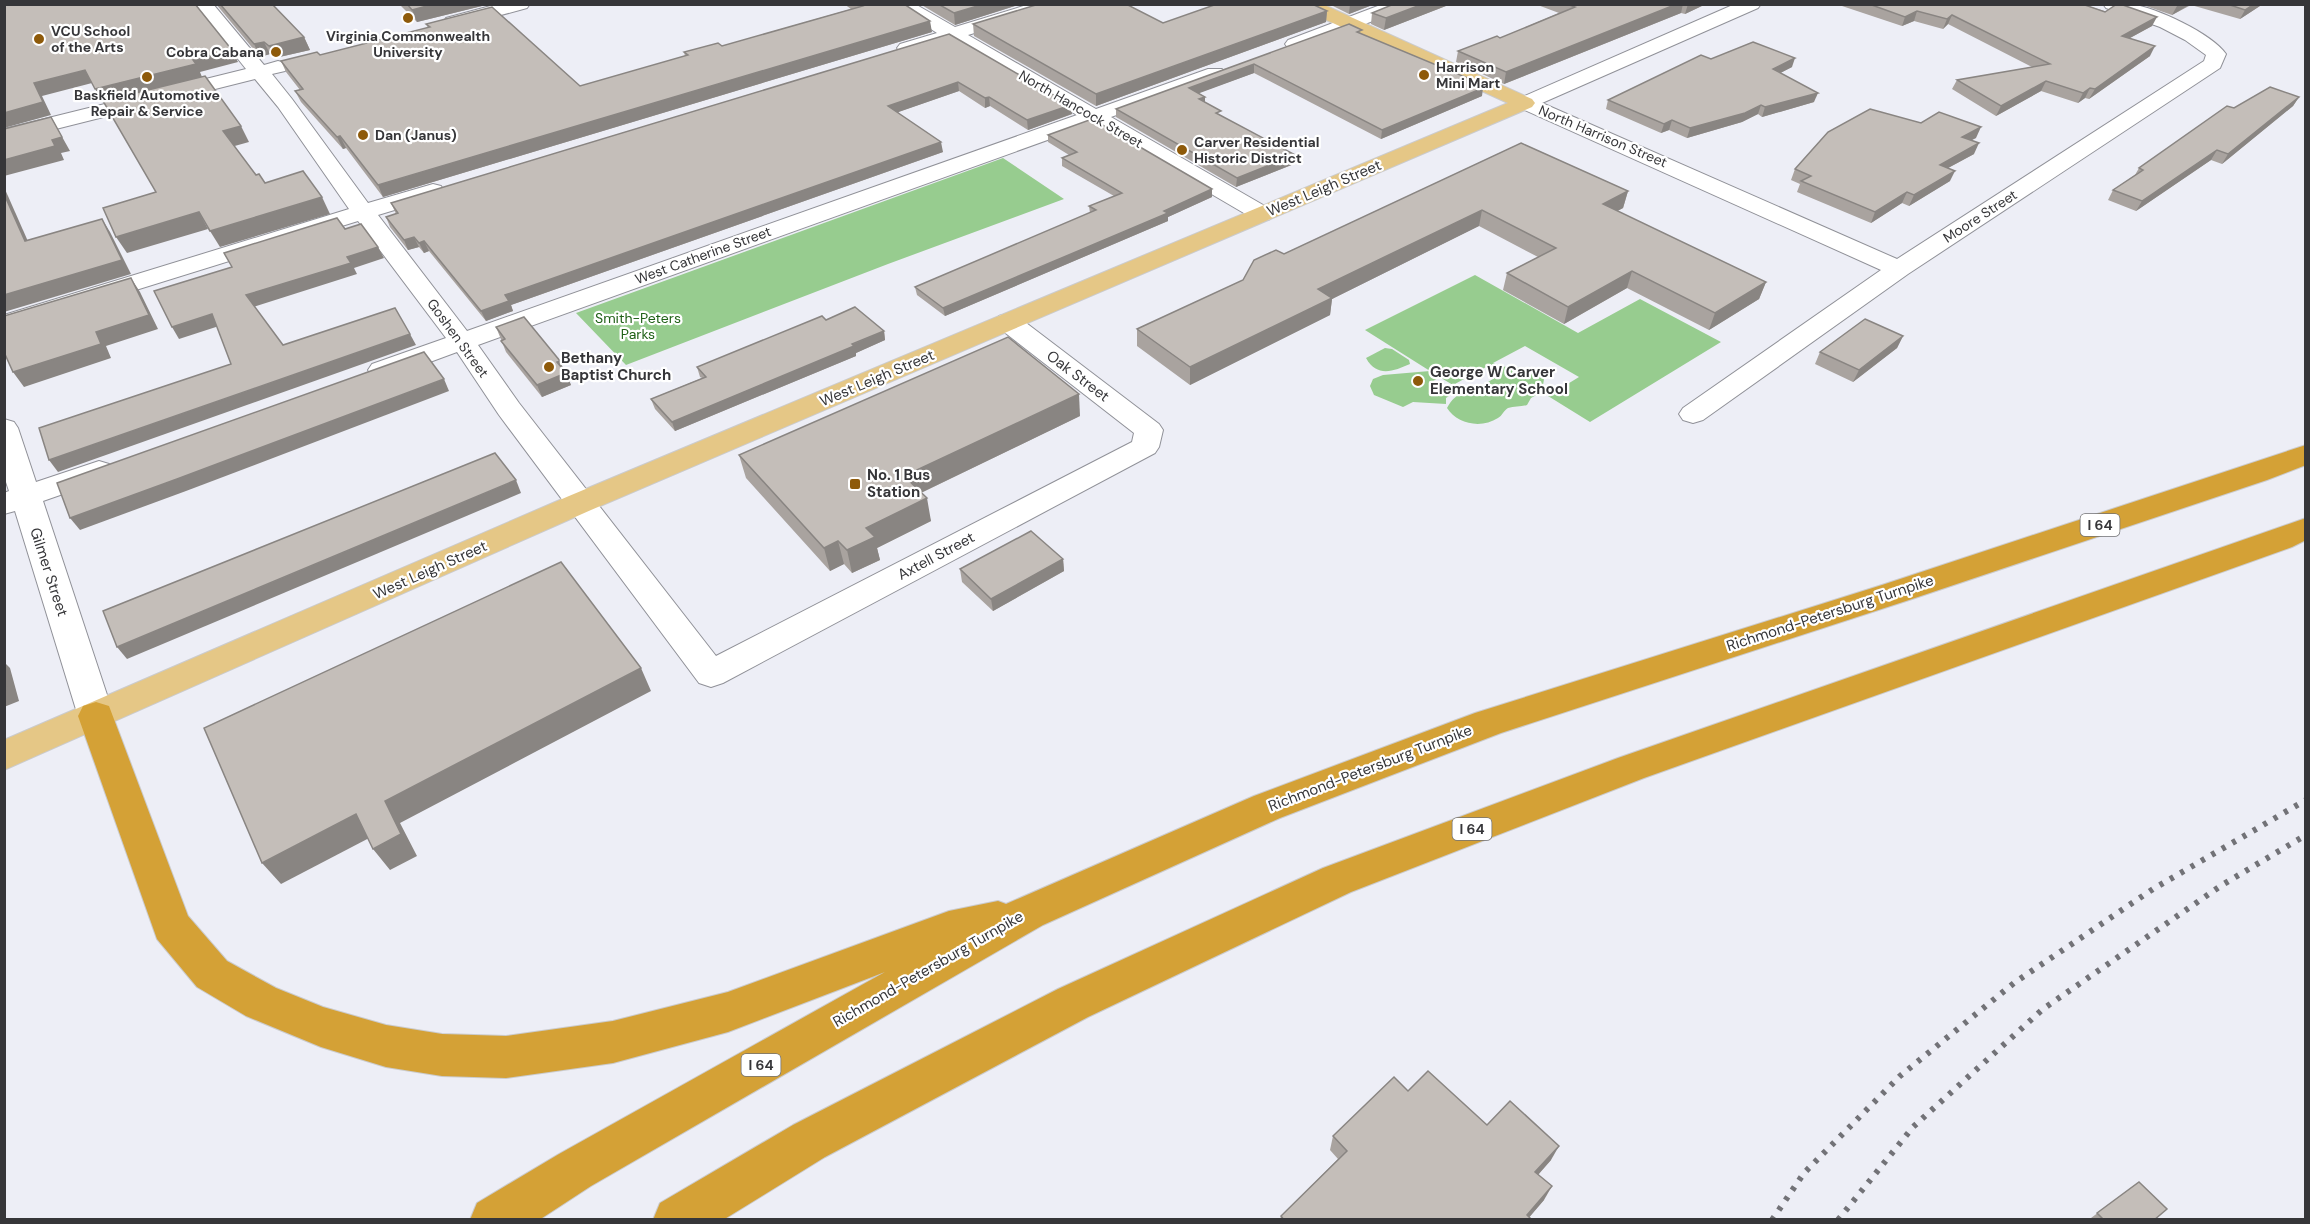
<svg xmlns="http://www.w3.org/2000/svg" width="2310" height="1224" font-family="'DM Sans',sans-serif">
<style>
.green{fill:#97cc8f}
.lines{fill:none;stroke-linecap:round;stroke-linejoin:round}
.minor-casing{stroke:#909198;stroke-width:2}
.major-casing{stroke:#cbcbcc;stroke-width:2}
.highway-casing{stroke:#cbcbcc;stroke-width:2}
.minor{fill:#fff;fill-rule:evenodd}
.major{fill:#e5c786;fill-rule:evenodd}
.highway{fill:#d4a136;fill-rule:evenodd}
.rail{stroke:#727277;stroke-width:6;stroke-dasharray:4 8;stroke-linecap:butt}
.wall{fill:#a9a39f}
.shaded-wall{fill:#898582}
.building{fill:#c4beb9;stroke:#898582;stroke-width:1.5}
.poi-dot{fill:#8e5a0a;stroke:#fff;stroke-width:2}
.labels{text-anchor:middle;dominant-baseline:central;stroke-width:4.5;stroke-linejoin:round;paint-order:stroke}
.far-poi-label{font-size:14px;font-weight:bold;fill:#363639;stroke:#fff;text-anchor:start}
.far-street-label{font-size:14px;fill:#363639;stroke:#fff}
.far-park-label{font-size:14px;fill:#206117;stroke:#fff}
.shield{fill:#fff;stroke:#727274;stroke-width:1.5}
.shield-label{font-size:14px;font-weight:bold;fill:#363639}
.street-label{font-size:15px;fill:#363639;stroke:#fff}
.poi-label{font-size:15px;font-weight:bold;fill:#363639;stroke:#fff;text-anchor:start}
</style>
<rect width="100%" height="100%" fill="#edeef6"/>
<g class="green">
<polygon points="1003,158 1064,199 888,264 626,365 576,313"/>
<path d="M1475 275 1578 333 1640 299 1721 342 1590 422 1548 396 1579 377 1525 346 1493 363C1510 372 1531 361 1544 379L1542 392 1531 398 1527 405C1521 407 1514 406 1508 408 1504 410 1502 416 1498 418 1481 429 1457 424 1447 408 1457 390 1465 395 1480 387 1487 383 1494 378 1501 373L1488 366 1453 385 1436 375 1438 378 1432 382 1452 394 1446 398V404L1413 402 1403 407 1374 395 1370 386 1373 379 1383 375 1430 371 1365 330Z"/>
<path d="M1385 348 1392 349 1409 360 1410 364C1394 371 1377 378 1366 358Z"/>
</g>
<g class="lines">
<g class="minor-casing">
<g id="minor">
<polygon points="194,4 213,4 264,65 278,61 285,63 288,67 285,71 272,74 292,99 368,203 433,184 441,186 444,191 441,196 378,215 467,331 1077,115 951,41 907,54 900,52 897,48 900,44 937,33 892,4 915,4 955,27 1030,4 1060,4 1057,8 968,35 1096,109 1208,69 1222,69 1225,73 1222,77 1111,117 1270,209 1274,214 1270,219 1262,221 1254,219 1092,124 478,345 519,403 716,656 1132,442 1134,433 999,328 995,322 999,316 1008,314 1017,316 1159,424 1163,430 1159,447 1155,453 723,683 711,687 699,683 499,415 457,352 392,376 382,378 372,376 368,370 372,364 446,338 358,221 4,331 4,315 349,209 278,107 255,79 4,142 4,129 246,69"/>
<polygon points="498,4 530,4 527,8 453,28 446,26 444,22 446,18"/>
<polygon points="1383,4 1410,4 1407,8 1302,48 1288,48 1285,44 1288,40"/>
<path d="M1735 4H1761L1758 8 1542 103 1897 259 2204 61 2206 55 2185 40 2160 27 2106 8 2103 4C2112 4 2122 3 2131 4 2157 8 2211 33 2226 54L2220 68 1908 274 1703 420 1693 423 1683 420 1679 414 1683 408 1881 270 1518 107 1515 103 1518 99Z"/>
<polygon points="4,419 14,422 18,428 36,482 99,461 109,464 114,471 109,478 43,501 114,716 109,726 96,730 83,726 78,716 15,511 4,514 4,493 9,491 4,476"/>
</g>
</g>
<g class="major-casing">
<polygon id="major" points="1297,4 1322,4 1532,99 1535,103 1532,107 591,510 4,770 4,740 569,496 1508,103 1300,8"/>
</g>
<g class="highway-casing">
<g id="highway">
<polygon points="2306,445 2306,465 2267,480 1906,601 1501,733 1280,818 1043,925 591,1186 539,1220 470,1220 477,1203 559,1154 885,972 728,1032 613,1063 506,1078 442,1076 386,1067 321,1047 246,1016 197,987 157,939 78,716 83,706 96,702 109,706 188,916 227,961 276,988 323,1007 386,1025 442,1034 506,1036 613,1021 728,992 949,911 998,901 1006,904 1254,796 1475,713 1882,585"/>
<polygon points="2306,518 2306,540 2292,547 1644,778 1351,892 1088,1017 825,1157 723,1220 653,1220 660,1203 793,1125 1058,989 1323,868 1618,758"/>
</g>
</g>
<use href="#minor" class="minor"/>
<use href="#major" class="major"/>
<use href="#highway" class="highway"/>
<g class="rail">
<polyline points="1772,1220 1804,1173 1900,1076 2014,983 2153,889 2306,800"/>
<polyline points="1838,1220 1913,1127 2043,1009 2222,885 2306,835"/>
</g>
</g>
<g class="wall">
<polygon points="216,4 272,4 304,37 310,50 275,58 270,54 260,57"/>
<polygon points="399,4 481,4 482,6 417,22"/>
<polygon points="844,4 904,4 932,32 383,197 346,148 343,149 301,102 295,91 300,90 286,72 281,61 320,55 428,28 426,24 580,86 685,56 684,52 722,46 851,9"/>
<polygon points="920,4 1021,4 955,25"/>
<polygon points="1329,4 1375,4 1349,14"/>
<polygon points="1394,4 1451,4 1384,30 1371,24 1372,13"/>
<polygon points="1535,4 1706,4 1685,14 1681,13 1504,84 1456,62 1458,51 1500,38 1559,13"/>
<polygon points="1842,4 2082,4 2152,26 2130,38 2150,56 2089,99 2085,98 2078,103 2041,91 1996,116 1952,89 1957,80 2032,67 1948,24 1943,29 1914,21 1902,26 1842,6"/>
<polygon points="2140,4 2263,4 2240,19 2191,5 2172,15"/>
<polygon points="1327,11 1326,22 1096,106 974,36 973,24 1163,23"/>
<polygon points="1349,24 1362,34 1482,84 1482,96 1381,139 1254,73 1198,93 1205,97 1205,103 1221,116 1294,164 1236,187 1116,117 1116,109"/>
<polygon points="949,34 1071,105 1072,114 1028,130 990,106 985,108 959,91 898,112 943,152 511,305 513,311 486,321 429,251 424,253 419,247 408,250 390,227 386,217 396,214 391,203"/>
<polygon points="1711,59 1792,67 1780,73 1814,102 1762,117 1758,114 1742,122 1687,138 1669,130 1661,133 1606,109 1608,100"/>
<polygon points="2299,97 2293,106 2222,164 2211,160 2136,211 2108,200 2113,190 2135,175 2139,168 2234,108"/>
<polygon points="1048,135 1212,197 1168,217 1168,221 945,316 917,295 915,287 1090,213 1089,206 1114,196 1062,166 1062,158 1069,155 1048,142"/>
<polygon points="1976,138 1971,140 1974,154 1948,168 1950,181 1909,206 1902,203 1871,223 1797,192 1800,184 1791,180 1795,169"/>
<polygon points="1521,143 1628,191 1623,208 1617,211 1766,282 1759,299 1709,330 1627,288 1564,324 1503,290 1507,273 1538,257 1479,226 1332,299 1330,315 1190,385 1137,346 1137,329 1243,280 1284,254"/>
<polygon points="826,320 884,331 885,340 856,353 856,356 675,431 655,409 651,399 702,378 700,377 697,367"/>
<polygon points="496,327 560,361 571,385 542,397 506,352"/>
<polygon points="1903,336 1897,348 1853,382 1815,364 1820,352"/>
<polygon points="1080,416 921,493 931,521 877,548 880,560 852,573 844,564 830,571 746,478 739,455"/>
<polygon points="1063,559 1064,571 993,611 962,582 960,569"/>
<polygon points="1408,1091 1487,1125 1551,1160 1538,1175 1544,1200 1529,1217 1532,1220 1280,1220 1281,1216 1338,1159 1330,1150 1333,1136"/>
<polygon points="2139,1182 2154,1220 2093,1220 2091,1218"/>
</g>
<g class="shaded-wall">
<polygon points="434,4 481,4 482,6 417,22 412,10"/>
<polygon points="984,4 1021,4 955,25 954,13"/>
<polygon points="1350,4 1375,4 1349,14"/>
<polygon points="1423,4 1451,4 1384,30 1386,18"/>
<polygon points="1677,4 1683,4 1681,13 1504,84 1506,72"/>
<polygon points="1688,4 1706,4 1685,14"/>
<polygon points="2180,4 2191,4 2172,15 2177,6"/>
<polygon points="2254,4 2263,4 2240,19 2245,10"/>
<polygon points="1327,11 1326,22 1096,106 1096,94"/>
<polygon points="1917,11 1914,21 1902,26 1905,17"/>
<polygon points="1952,15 1948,24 1943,29 1947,19"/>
<polygon points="2157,17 2152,26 2117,45 2122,36"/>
<polygon points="930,21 932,32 383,197 378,185"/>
<polygon points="304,37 310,50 275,58 269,46"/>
<polygon points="264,42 270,54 260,57 254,44"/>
<polygon points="2155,46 2150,56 2089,99 2095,89"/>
<polygon points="232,50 238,62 200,72 202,77 103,102 95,89 193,60"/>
<polygon points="1795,58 1792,67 1769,79 1773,69"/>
<polygon points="1254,64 1254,73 1189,97 1189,88"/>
<polygon points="85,70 92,83 42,96 51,115 4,128 4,113 34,83"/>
<polygon points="2046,81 2041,91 1996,116 2001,106"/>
<polygon points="958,82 959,91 890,115 888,106"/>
<polygon points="1482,84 1481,89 1483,88 1482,96 1381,139 1382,130"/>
<polygon points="2090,88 2085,98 2078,103 2083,93"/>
<polygon points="1818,93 1814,102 1762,117 1765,107"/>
<polygon points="989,97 990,106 985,108 985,98"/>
<polygon points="1205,97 1205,105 1199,99"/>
<polygon points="2299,97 2293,106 2222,164 2228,154"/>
<polygon points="1071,105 1072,114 1028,130 1027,120"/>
<polygon points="1761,105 1758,114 1742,122 1687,138 1690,128"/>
<polygon points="51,117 70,151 61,153 64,160 4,176 4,160 52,140"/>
<polygon points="1672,120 1669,130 1661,133 1664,124"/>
<polygon points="241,126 249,142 231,147 223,131"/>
<polygon points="1981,127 1976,138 1958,147 1962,137"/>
<polygon points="340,136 346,148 343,149 337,137"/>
<polygon points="941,142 943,152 511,305 513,311 486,321 481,311 505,295"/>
<polygon points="1979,143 1974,154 1935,175 1940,165"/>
<polygon points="2217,150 2211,160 2136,211 2142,201"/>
<polygon points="1295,155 1294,164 1236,187 1237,178"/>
<polygon points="1955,171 1950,181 1909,206 1914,195"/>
<polygon points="4,187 34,255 25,241 4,194"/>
<polygon points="1212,189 1212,197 1168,217 1168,221 945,316 943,308"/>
<polygon points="1628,191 1623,208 1599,221 1603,204"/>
<polygon points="1907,192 1902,203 1871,223 1875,212"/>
<polygon points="322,197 330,214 220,247 210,231"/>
<polygon points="1482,210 1479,226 1332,299 1330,315 1190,385 1190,367 1318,289"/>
<polygon points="199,212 208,229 127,253 116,237"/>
<polygon points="102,219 110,232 131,274 4,312 4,295"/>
<polygon points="414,237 419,247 408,250 404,240"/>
<polygon points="424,241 429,251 424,253 419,243"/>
<polygon points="378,247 384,258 354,268 357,274 253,307 246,295 347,257"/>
<polygon points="1632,271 1627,288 1564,324 1568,307"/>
<polygon points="131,278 140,292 158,329 106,346 111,358 24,387 13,372 96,332"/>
<polygon points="1766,282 1759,299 1709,330 1715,313"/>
<polygon points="212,314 219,326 179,339 172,327"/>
<polygon points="884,331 885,340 856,353 856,356 675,431 672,422"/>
<polygon points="410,334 416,345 58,472 49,460"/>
<polygon points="1903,336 1897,348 1853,382 1859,370"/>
<polygon points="560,361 565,373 557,362"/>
<polygon points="566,373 571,385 542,397 537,385"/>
<polygon points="444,379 449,391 186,491 80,530 70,518"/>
<polygon points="1079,394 1080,416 908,499 904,476"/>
<polygon points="516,480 521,493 127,659 117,647"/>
<polygon points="927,498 931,521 877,548 880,560 852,573 847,550 866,528"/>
<polygon points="838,541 844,564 830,571 824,548"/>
<polygon points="1063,559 1064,571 993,611 991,599"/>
<polygon points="4,662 10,668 19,701 4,707"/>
<polygon points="641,668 651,691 400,823 417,856 390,870 373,849 385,801"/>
<polygon points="356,814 373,836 281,884 262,863"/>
<polygon points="1559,1146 1551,1160 1528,1186 1535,1172"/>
<polygon points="1552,1186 1544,1200 1527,1220 1527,1215"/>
</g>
<g class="building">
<polygon points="8,4 195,4 232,50 193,60 196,64 95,89 85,70 34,83 43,102 4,113 4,5"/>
<polygon points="220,4 272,4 304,37 269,46 264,42 254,44"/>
<polygon points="407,4 434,4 412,10"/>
<polygon points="861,4 904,4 930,21 378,185 340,136 337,137 295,91 303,89 281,61 317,52 320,55 430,27 426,24 492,7 580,86 688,55 684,52 718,43 722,46 863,6"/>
<polygon points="938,4 984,4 954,13"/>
<polygon points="1039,4 1126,4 1163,23 1217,4 1312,4 1327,11 1096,94 973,24"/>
<polygon points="1394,4 1423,4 1386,18 1372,13"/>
<polygon points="1567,4 1677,4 1506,72 1458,51 1497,36 1500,38 1575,7"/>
<polygon points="1869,4 2082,4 2105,12 2117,4 2120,4 2157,17 2122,36 2155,46 2095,89 2090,88 2083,93 2046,81 2001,106 1957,80 2050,64 1952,15 1947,19 1917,11 1905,17"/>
<polygon points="2227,4 2254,4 2245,10"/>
<polygon points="1349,24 1362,30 1357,32 1482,84 1478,86 1483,88 1382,130 1254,64 1189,88 1205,97 1199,99 1221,111 1216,113 1295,155 1237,178 1116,109"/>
<polygon points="949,34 1071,105 1027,120 989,97 985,98 958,82 888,106 941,142 505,295 509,301 481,311 424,241 419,243 414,237 404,240 386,217 398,213 391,203"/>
<polygon points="1753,42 1795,58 1773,69 1818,93 1765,107 1761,105 1745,113 1690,128 1672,120 1664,124 1608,100 1701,55 1711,59"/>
<polygon points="205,76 241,126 223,131 256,175 259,174 265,183 303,171 322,197 210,231 199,212 116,237 103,208 156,192 103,101"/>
<polygon points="2270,87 2299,97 2228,154 2217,150 2142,201 2113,190 2143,170 2139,168 2227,106 2234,108"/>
<polygon points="1870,109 1921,123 1939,112 1981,127 1962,137 1979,143 1940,165 1955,171 1914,195 1907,192 1875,212 1801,181 1811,176 1795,169 1828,132"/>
<polygon points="51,117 62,137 52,140 55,146 4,160 4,129"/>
<polygon points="1092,119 1212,189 1164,211 1168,213 943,308 915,287 1096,210 1089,206 1122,193 1062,158 1077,152 1048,135"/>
<polygon points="1521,143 1628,191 1603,204 1766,282 1715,313 1632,271 1568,307 1507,273 1556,248 1482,210 1318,289 1332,298 1190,367 1137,329 1243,280 1254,260 1276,250 1284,254"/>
<polygon points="4,194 25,241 102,219 122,260 4,295"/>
<polygon points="337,218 345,229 361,224 378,247 347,257 351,263 246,295 283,345 395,308 410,334 49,460 39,428 231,364 212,314 172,327 154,291 232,267 224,253"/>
<polygon points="131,278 149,315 96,332 101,344 13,372 4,352 4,316"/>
<polygon points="855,307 884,331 852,344 854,346 672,422 651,399 706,377 697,367 822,316 826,320"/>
<polygon points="524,317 560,361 557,362 566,373 537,385 501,341 505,339 496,327"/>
<polygon points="1865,319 1903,336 1859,370 1820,352"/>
<polygon points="1008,337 1079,394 904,476 927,498 866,528 875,537 847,550 838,541 824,548 739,455"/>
<polygon points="424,352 444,379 177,479 70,518 57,483"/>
<polygon points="495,453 516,480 117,647 103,611"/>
<polygon points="1031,531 1063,559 991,599 960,569"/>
<polygon points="561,562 641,668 385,801 401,834 373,849 356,814 262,863 204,728"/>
<polygon points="4,679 7,689 4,690"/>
<polygon points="1428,1071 1487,1125 1510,1101 1559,1146 1535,1172 1552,1186 1527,1215 1532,1220 1284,1220 1281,1216 1347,1151 1333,1136 1394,1077 1408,1091"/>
<polygon points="2139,1182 2167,1209 2154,1220 2104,1220 2097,1213"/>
</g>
<g class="poi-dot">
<circle cx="408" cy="18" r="6"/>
<circle cx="39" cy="39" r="6"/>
<circle cx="276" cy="52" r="6"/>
<circle cx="1424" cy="75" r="6"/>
<circle cx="147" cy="77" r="6"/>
<circle cx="363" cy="135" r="6"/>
<circle cx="1182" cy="150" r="6"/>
<circle cx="549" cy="367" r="6"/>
<circle cx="1418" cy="381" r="6"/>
<rect x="849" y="478" width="12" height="12" rx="3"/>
</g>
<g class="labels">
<g class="far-poi-label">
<text x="51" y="31">VCU School<tspan x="51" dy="16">of the Arts</tspan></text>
<text x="408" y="36" text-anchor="middle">Virginia Commonwealth<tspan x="408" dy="16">University</tspan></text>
<text x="264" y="52" text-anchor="end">Cobra Cabana</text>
<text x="1436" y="67">Harrison<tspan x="1436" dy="16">Mini Mart</tspan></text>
<text x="147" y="95" text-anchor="middle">Baskfield Automotive<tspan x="147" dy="16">Repair &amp; Service</tspan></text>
<text x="375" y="135">Dan (Janus)</text>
<text x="1194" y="142">Carver Residential<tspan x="1194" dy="16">Historic District</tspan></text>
</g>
<g class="far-street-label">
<text transform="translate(1081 109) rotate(30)">North Hancock Street</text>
<text transform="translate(1603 136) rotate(23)">North Harrison Street</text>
<text transform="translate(1980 216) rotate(-33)">Moore Street</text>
<text transform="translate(703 255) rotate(-20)">West Catherine Street</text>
<text transform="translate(458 338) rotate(54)">Goshen Street</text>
</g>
<g class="far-park-label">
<text x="638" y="318">Smith-Peters<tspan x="638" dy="16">Parks</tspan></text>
</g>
<g class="shield">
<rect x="2080.5" y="514" width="39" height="22" rx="4.5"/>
<rect x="1452.5" y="818" width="39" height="22" rx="4.5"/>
<rect x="741.5" y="1054" width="39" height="22" rx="4.5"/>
</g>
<g class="shield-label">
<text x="2100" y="525">I 64</text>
<text x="1472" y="829">I 64</text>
<text x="761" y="1065">I 64</text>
</g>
<g class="street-label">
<text transform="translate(1324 188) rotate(-23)">West Leigh Street</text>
<text transform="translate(1078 376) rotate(37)">Oak Street</text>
<text transform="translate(877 378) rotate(-23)">West Leigh Street</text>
<text transform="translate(936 556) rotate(-28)">Axtell Street</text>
<text transform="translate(430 570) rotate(-24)">West Leigh Street</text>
<text transform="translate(49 572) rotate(72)">Gilmer Street</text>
<text transform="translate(1830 613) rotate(-18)">Richmond-Petersburg Turnpike</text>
<text transform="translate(1370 768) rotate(-21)">Richmond-Petersburg Turnpike</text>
<text transform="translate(928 969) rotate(-30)">Richmond-Petersburg Turnpike</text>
</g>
<g class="poi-label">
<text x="561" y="358">Bethany<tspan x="561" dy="17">Baptist Church</tspan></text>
<text x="1430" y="372">George W Carver<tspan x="1430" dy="17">Elementary School</tspan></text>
<text x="867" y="475">No. 1 Bus<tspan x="867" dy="17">Station</tspan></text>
</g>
</g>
<rect width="2310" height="1224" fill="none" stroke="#363639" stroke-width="12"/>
</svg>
